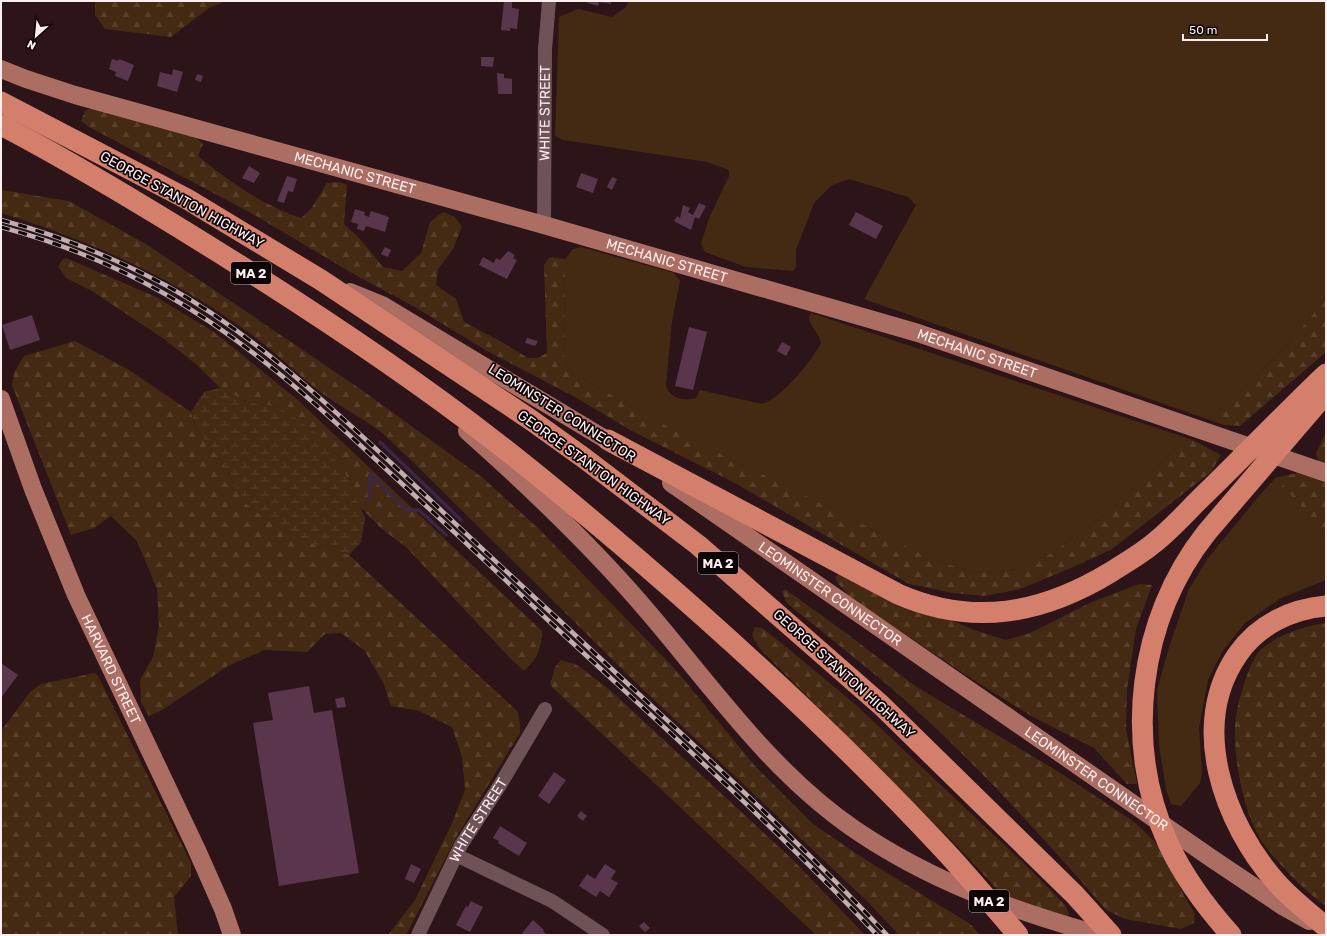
<svg xmlns="http://www.w3.org/2000/svg" width="1327" height="936" font-family="Rubik,sans-serif">
<style>
.grass{fill:#452a13}
.forest{fill:url(#forest-firs)}
.wetland{fill:url(#wetland-marsh)}
.lines{fill:none;stroke-linecap:round;stroke-linejoin:round}
.stream{stroke:#3d2644;stroke-width:3.5}
.building{fill:#5a364c}
.minor{stroke:#6f5256;stroke-width:14}
.major{stroke:#ac6d63;stroke-width:18}
.highway{stroke:#d47f6c;stroke-width:21}
.rail-casing{stroke:#c0aeb1;stroke-width:4.5}
.rail{stroke:#0d0406;stroke-width:3;stroke-dasharray:9;stroke-linecap:butt}
.labels{text-anchor:middle;dominant-baseline:central;stroke-width:3.5;stroke-linejoin:round;paint-order:stroke}
.shield{fill:#0d0406;stroke:#b5a8aa;stroke-width:1}
.shield-label{font-size:13px;font-weight:bold;fill:#fdeef0}
.street-label{font-size:14px;fill:#fdeef0;stroke:#0d0406}
</style>
<defs>
<pattern id="forest-firs" width="22" height="20" patternUnits="userSpaceOnUse"><rect width="22" height="20" fill="#452a13"/><path d="M5 1l3.5 6h-7zM16 11l3.5 6h-7z" fill="#583f2a"/></pattern>
<pattern id="wetland-marsh" width="20" height="14" patternUnits="userSpaceOnUse"><rect width="20" height="14" fill="#452a13"/><path d="M1 5h8M5 5V1M11 12h8M15 12V8" fill="none" stroke="#583f2a"/></pattern>
</defs>
<rect width="100%" height="100%" fill="#2c1419"/>
<g class="grass">
<polygon points="629,1 1326,1 1326,298 1286,347 1215,414 1224,425 864,299 916,205 908,197 849,179 832,185 814,203 796,250 796,267 793,271 746,267 705,252 701,244 709,218 729,176 729,170 707,162 563,140 555,136 559,17 578,9 612,17 626,7"/>
<path d="M581 247 674 273 680 281 672 321 666 385C669 399 684 401 696 398L700 390 762 404C781 399 812 360 821 343 819 331 804 322 811 313L1193 440 1181 445 1107 512 1052 553 1019 569 977 573 934 560 676 431 572 373 564 363 565 259 573 249Z"/>
<polygon points="1287,475 1283,487 1299,503 1317,529 1326,535 1326,580 1281,598 1245,623 1222,652 1208,680 1199,727 1202,773 1200,783 1181,806 1171,804 1166,789 1159,745 1157,690 1169,647 1189,589 1208,558 1260,495 1275,478"/>
</g>
<g class="forest">
<polygon points="95,1 226,1 209,8 171,37 105,29 95,15"/>
<path d="M92 108 193 135 203 144 198 156C230 182 262 205 301 218L311 209 327 183 339 182 347 185 344 224 359 238 383 267 402 271 421 253 430 222 443 212 455 217 462 227 453 249 438 269 436 285 456 299 464 322 500 341 528 358H537L547 353 544 265 550 257 565 259 564 363 572 373 676 431 934 560 977 573 1019 569 1052 553 1107 512 1181 445 1193 440 1221 455 1211 472 1112 549 1071 568 1020 589 984 596 953 593 909 584 735 483 632 431 575 397 487 351 413 306 357 276 251 213 89 127 81 121 85 111Z"/>
<path d="M1 190 69 201 149 246 359 388 483 478 540 530 675 669 755 766 813 824 866 860 970 924 980 935H899L868 902 631 678 411 460C400 450 389 438 377 429 361 417 342 408 326 396 301 378 280 356 256 338 179 280 92 241 1 213Z"/>
<path d="M66 258 156 297 214 332 299 401 542 631C541 650 538 658 524 671L508 656 406 547 382 529 357 504 345 473 278 407 247 402 220 388 197 365 164 339 92 291 66 278 58 266 63 259Z"/>
<polygon points="1326,298 1326,352 1240,426 1224,425 1215,414 1286,347"/>
<polygon points="75,341 129,370 191,412 195,426 223,463 244,502 277,527 314,544 349,555 518,712 520,725 520,733 457,836 406,935 388,935 415,900 453,821 465,790 462,757 452,727 419,711 391,706 383,682 364,650 341,633 325,634 307,652 264,650 228,666 162,710 149,716 141,702 140,680 153,657 159,626 157,589 137,541 111,516 94,528 71,535 12,385 14,373 24,356"/>
<polygon points="1326,432 1326,465 1319,463 1316,453"/>
<polygon points="1298,473 1326,483 1326,535 1317,529 1299,503 1282,487 1287,475"/>
<polygon points="841,572 974,630 1006,640 1030,633 1092,602 1139,584 1152,585 1136,629 1127,689 1126,729 1137,784 1127,784 1094,748 1033,717 972,679 850,597 837,582 835,577"/>
<path d="M785 589 846 633 915 686 1059 772 1133 821 1155 842 1171 867 1184 896 1195 914 1194 923 1181 929 1125 919 1106 910C1053 848 999 789 940 732 892 686 838 645 787 603L782 592Z"/>
<path d="M1326 623V906C1307 894 1270 856 1259 837 1243 809 1234 760 1235 728 1235 710 1247 667 1258 653 1271 637 1306 625 1326 623Z"/>
<polygon points="755,627 762,628 785,646 856,705 1033,872 1066,906 1069,915 1065,919 1001,894 966,855 760,649 752,636"/>
<polygon points="561,660 577,665 610,690 792,859 865,935 816,935 550,685 555,667"/>
<polygon points="94,673 98,676 191,863 191,876 174,897 178,935 1,935 1,731 30,692 41,684"/>
</g>
<polygon class="wetland" points="220,388 247,402 278,407 314,431 345,473 365,518 361,542 349,555 314,544 277,527 244,502 223,463 195,426 191,412 204,392"/>
<g class="lines">
<g class="stream">
<polyline points="380,442 461,520"/>
<polyline points="369,501 370,475 407,510 419,510 446,535"/>
</g>
</g>
<g class="building">
<polygon points="504,1 512,2 512,8 519,9 517,29 510,28 510,31 501,30"/>
<polygon points="582,1 611,1 611,4 599,2 598,6"/>
<polygon points="481,57 494,57 493,67 481,66"/>
<polygon points="112,59 118,61 119,59 134,65 128,81 115,76 116,72 109,69"/>
<polygon points="173,69 183,72 177,92 157,86 160,72 172,75"/>
<polygon points="497,73 504,74 504,78 512,79 512,94 498,94"/>
<polygon points="197,74 203,76 201,82 195,80"/>
<polygon points="249,166 260,173 254,183 242,178"/>
<polygon points="581,173 598,179 593,193 576,187"/>
<polygon points="287,176 297,179 293,192 288,191 284,203 277,201"/>
<polygon points="612,177 617,179 612,190 607,187"/>
<polygon points="699,203 706,206 699,219 695,217 691,230 674,221 677,216 680,218 683,205 690,208 688,212 693,215"/>
<polygon points="355,209 365,212 364,215 369,217 371,211 389,217 385,232 366,226 364,231 357,229 358,224 351,222"/>
<polygon points="856,212 883,226 876,239 849,225"/>
<polygon points="385,247 391,250 388,257 381,254"/>
<polygon points="508,251 515,255 513,258 517,260 507,279 479,265 483,257 494,263 496,258 500,260"/>
<polygon points="32,315 40,340 10,350 2,325"/>
<polygon points="689,327 707,332 693,390 675,386"/>
<polygon points="527,338 538,341 535,346 525,343"/>
<polygon points="782,342 791,347 786,356 777,351"/>
<polygon points="1,663 18,675 1,698"/>
<polygon points="309,686 314,713 332,710 359,873 279,886 253,723 273,720 268,693"/>
<polygon points="344,697 346,707 337,708 335,699"/>
<polygon points="554,772 566,780 549,804 538,796"/>
<polygon points="581,811 587,816 583,821 577,816"/>
<polygon points="500,826 527,843 519,856 498,843 499,841 493,838"/>
<polygon points="411,864 421,869 414,883 405,879"/>
<polygon points="605,864 616,871 611,879 618,883 609,897 600,891 596,897 579,886 587,874 595,879"/>
<polygon points="471,901 483,907 470,932 456,925 466,906 468,907"/>
<polygon points="533,920 544,930 543,931 547,935 524,935 522,933"/>
<polygon points="644,922 650,928 645,932 639,926"/>
</g>
<g class="lines">
<g class="minor">
<path id="s1" d="M544 225 545 49 549 1"/>
<polyline points="456,855 552,901 603,935"/>
<path id="s2" d="M418 935 461 845 500 785 545 709"/>
</g>
<g class="major">
<path id="s3" d="M1 69 26 79 75 95 544 225 918 333 1326 473"/>
<polyline points="350,292 382,305 620,448"/>
<path id="s4" d="M1 399 33 489 76 595 196 848 223 909 232 935"/>
<path d="M467 431C531 488 594 548 649 613 713 688 771 772 854 829 930 881 1011 910 1100 935"/>
<path id="s5" d="M671 483 1211 858 1284 907 1309 921"/>
</g>
<g class="highway">
<polyline points="1,102 187,199 321,280 531,420 584,458 698,545 881,705 1075,895 1111,935"/>
<path d="M1 125C83 168 161 216 239 265 326 320 412 377 493 440 544 479 592 520 640 561 747 653 849 748 945 851 970 878 994 907 1018 935"/>
<path d="M608 440 898 594C973 627 1042 614 1111 572 1125 563 1141 554 1154 543 1173 528 1190 508 1208 491 1248 452 1286 412 1326 374"/>
<path d="M1326 606C1291 609 1258 625 1238 654 1188 725 1224 823 1276 882 1291 899 1309 913 1326 927"/>
<path d="M1231 935C1206 907 1184 878 1168 843 1123 743 1138 619 1207 532L1326 393"/>
</g>
<g class="rail-casing">
<g id="rail">
<path d="M1 220C58 235 115 258 167 286 250 332 320 397 389 461 445 514 501 567 558 619 669 723 783 824 887 935"/>
<path d="M1 227C57 242 114 265 165 294 248 341 319 406 388 471 443 521 497 572 551 623 661 725 774 825 877 935"/>
</g>
</g>
<use href="#rail" class="rail"/>
</g>
<g class="labels">
<g class="shield">
<rect x="231" y="262" width="40" height="22" rx="3"/>
<rect x="698" y="552" width="40" height="22" rx="3"/>
<rect x="969" y="890" width="40" height="22" rx="3"/>
</g>
<g class="shield-label">
<text x="251" y="273">MA 2</text>
<text x="718" y="563">MA 2</text>
<text x="989" y="901">MA 2</text>
</g>
<g class="street-label">
<text stroke="none"><textPath href="#s1" startOffset="112">WHITE STREET</textPath></text>
<text stroke="none"><textPath href="#s3" startOffset="369">MECHANIC STREET</textPath></text>
<text transform="translate(182 200) rotate(29)">GEORGE STANTON HIGHWAY</text>
<text stroke="none"><textPath href="#s3" startOffset="693">MECHANIC STREET</textPath></text>
<text stroke="none"><textPath href="#s3" startOffset="1017">MECHANIC STREET</textPath></text>
<text transform="translate(562 413) rotate(32)">LEOMINSTER CONNECTOR</text>
<text transform="translate(594 468) rotate(36)">GEORGE STANTON HIGHWAY</text>
<text stroke="none"><textPath href="#s5" startOffset="194">LEOMINSTER CONNECTOR</textPath></text>
<text stroke="none"><textPath href="#s4" startOffset="292">HARVARD STREET</textPath></text>
<text transform="translate(844 674) rotate(42)">GEORGE STANTON HIGHWAY</text>
<text stroke="none"><textPath href="#s5" startOffset="518">LEOMINSTER CONNECTOR</textPath></text>
<text stroke="none"><textPath href="#s2" startOffset="130">WHITE STREET</textPath></text>
</g>
</g>
<rect width="1327" height="936" fill="none" stroke="#fdeef0" stroke-width="4"/>
<g transform="translate(36 36) rotate(207)" stroke="#0d0406" stroke-width="3" paint-order="stroke">
<path d="M0-3L7 15L0 10L-7 15Z" fill="#fdeef0"/>
<text y="-6" font-size="11" font-weight="bold" text-anchor="middle" fill="#fdeef0">N</text>
</g>
<path d="M1183 34v6h84v-6" fill="none" stroke="#fdeef0" stroke-width="2"/>
<text x="1189" y="34" font-size="12" fill="#fdeef0" stroke="#0d0406" stroke-width="3" paint-order="stroke">50 m</text>
</svg>
